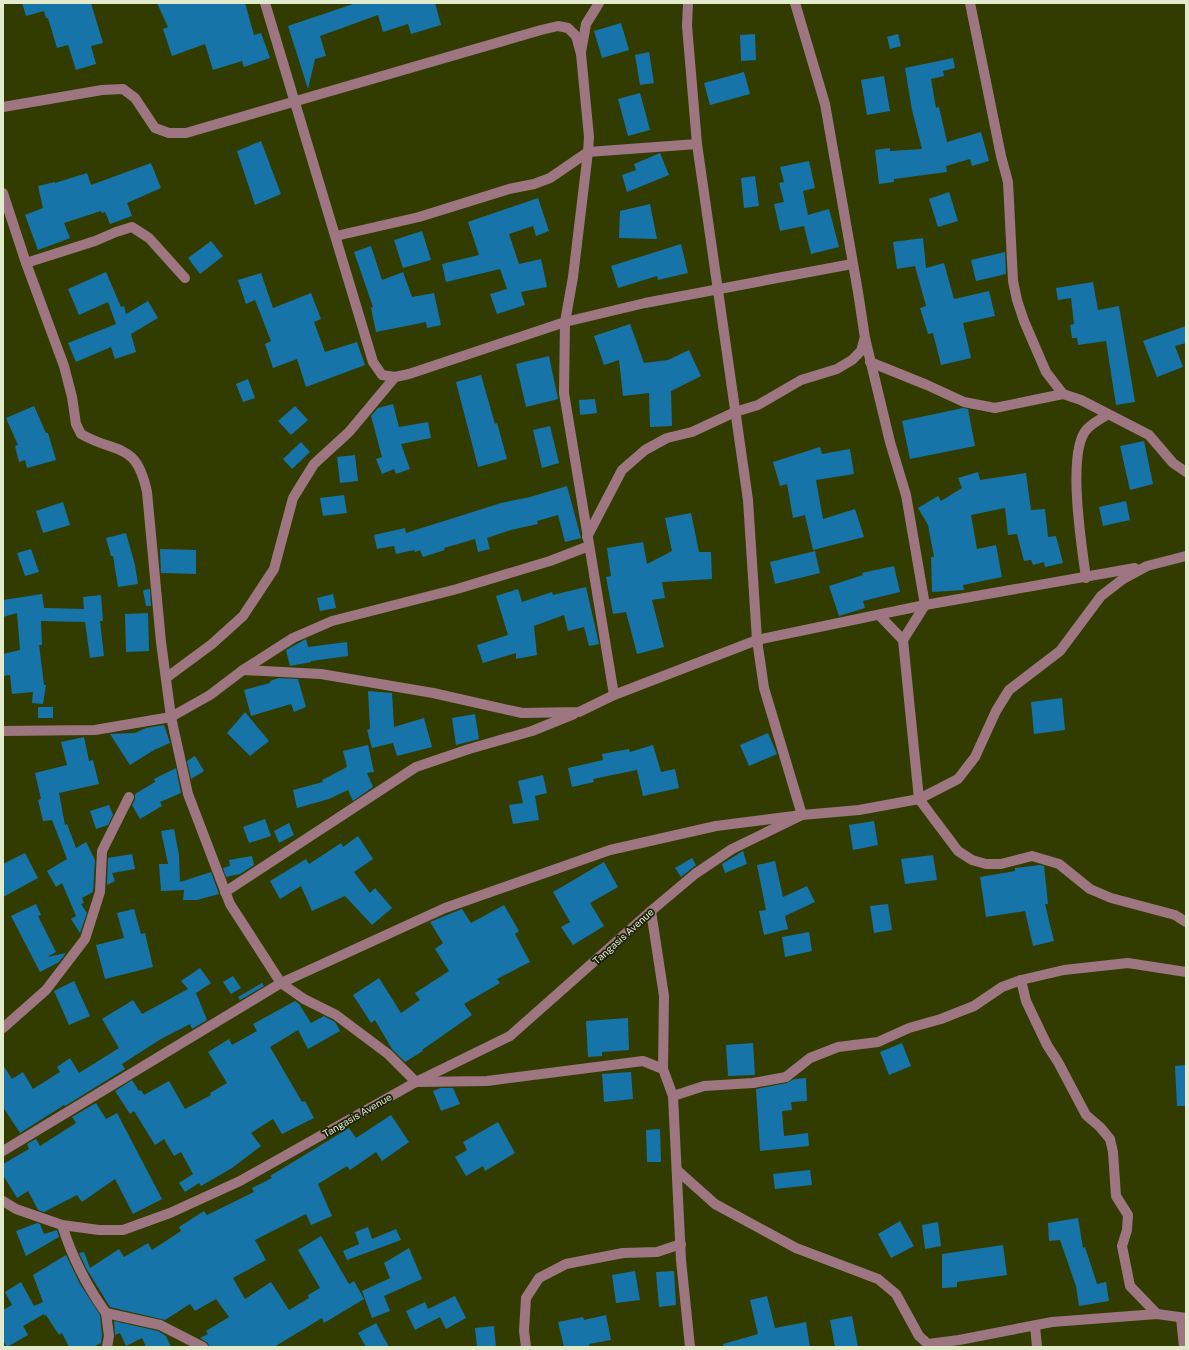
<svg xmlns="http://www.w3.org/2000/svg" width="1189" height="1350" font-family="'Public Sans',sans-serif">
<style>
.building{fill:#1674a8}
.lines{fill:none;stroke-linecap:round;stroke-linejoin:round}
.minor{stroke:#9d7681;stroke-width:10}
.labels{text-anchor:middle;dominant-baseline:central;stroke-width:3.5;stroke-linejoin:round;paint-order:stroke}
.street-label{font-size:10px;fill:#e3ebcd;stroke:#1c2109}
</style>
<rect width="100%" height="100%" fill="#323c00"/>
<g class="building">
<polygon points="22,3 91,3 103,43 91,46 96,64 76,70 68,45 57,48 48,18 46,18 44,11 26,16"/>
<polygon points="157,3 245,3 254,35 261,33 270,58 244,67 242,61 213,70 205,44 172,56 163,29 168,27"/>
<polygon points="356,3 435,3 441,25 411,34 408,24 383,32 378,15 320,36 326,56 315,59 308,89 288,26"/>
<polygon points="621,23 629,50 602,58 594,31"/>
<polygon points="755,34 756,60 741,61 740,35"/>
<polygon points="898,34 901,46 890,49 887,37"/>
<polygon points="649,52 654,83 640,85 635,55"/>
<polygon points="953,58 955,68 943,71 944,76 931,79 936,108 939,107 947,142 981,132 989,161 972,166 970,159 946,166 947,172 894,179 894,182 879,184 875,150 890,148 890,151 922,149 912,110 905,68"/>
<polygon points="744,72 750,94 710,105 704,83"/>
<polygon points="884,76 890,111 867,115 861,80"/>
<polygon points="640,93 650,130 628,136 618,99"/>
<polygon points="261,141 281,194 255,205 237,151"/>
<polygon points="660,153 669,175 627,192 622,175 636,170 634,164"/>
<polygon points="809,161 815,188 803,191 808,215 829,209 839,247 811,254 804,226 780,231 774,204 784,202 779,183 784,182 780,167"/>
<polygon points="151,163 161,188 127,203 132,216 110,224 105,212 102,213 101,211 64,223 70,238 38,250 25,215 43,208 38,186 55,182 55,183 87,173 91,185"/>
<polygon points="755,176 759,206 744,208 741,178"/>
<polygon points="949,192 958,221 938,227 929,199"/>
<polygon points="538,198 549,231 536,236 533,226 509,234 519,264 541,259 547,287 521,292 525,305 497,314 490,294 507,289 500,269 446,282 442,264 479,255 468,222"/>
<polygon points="650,204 657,239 619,238 620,211"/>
<polygon points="422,231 431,260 403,268 394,240"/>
<polygon points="923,238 926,268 944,263 954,299 989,291 995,316 963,323 971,358 941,365 933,333 928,334 920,308 926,306 915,266 897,269 893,242"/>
<polygon points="211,241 223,256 200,274 188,258"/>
<polygon points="681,244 688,273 658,280 657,276 618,288 611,266"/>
<polygon points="371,246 382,280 403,272 412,297 434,293 441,325 427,328 426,322 376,332 371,308 373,307 354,252"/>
<polygon points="1005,252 1006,274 976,281 971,260"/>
<polygon points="106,272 121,307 124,306 126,314 148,301 158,318 131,334 136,352 115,359 111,347 76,362 68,343 116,324 108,302 79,315 68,289"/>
<polygon points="261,273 273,308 311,293 321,319 314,322 325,352 357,342 365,365 306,387 297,359 273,368 265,344 271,341 255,300 246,304 238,280"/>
<polygon points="1093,282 1098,310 1119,306 1135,402 1116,405 1106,341 1078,345 1077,338 1072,338 1070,325 1074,324 1071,298 1058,300 1056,288"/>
<polygon points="630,324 644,363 668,360 689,350 701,376 671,391 672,426 650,427 649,393 623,396 619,360 604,365 594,336"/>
<polygon points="1186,326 1186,343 1175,346 1183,367 1157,377 1143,341"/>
<polygon points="549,356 558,399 526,407 516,364"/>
<polygon points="481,375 495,424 497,423 507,459 478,467 456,382"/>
<polygon points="248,379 255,398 243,402 236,384"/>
<polygon points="595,399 597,413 580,415 579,400"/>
<polygon points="393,404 399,427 428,422 431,438 401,444 410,469 396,474 394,469 382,474 376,459 382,457 371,416 378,408"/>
<polygon points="34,406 46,433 48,433 56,460 27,468 25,460 19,462 15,446 18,445 6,418"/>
<polygon points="295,406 308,420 291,435 278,421"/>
<polygon points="963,408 968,409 975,446 910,459 902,421"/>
<polygon points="550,426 559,463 542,468 533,430"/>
<polygon points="1144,441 1153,484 1130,490 1120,446"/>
<polygon points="301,442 310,452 292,469 283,459"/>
<polygon points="820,447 822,454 850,449 854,474 816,480 823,519 855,509 864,537 813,550 805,515 793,518 787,484 780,486 773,462"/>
<polygon points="355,455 358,481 340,483 337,457"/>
<polygon points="978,472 980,480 1026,473 1031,510 1045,509 1048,537 1056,536 1063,563 1045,567 1044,562 1033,565 1031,560 1024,561 1017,534 1008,535 1005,508 971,515 977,549 996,545 1002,577 963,585 964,590 932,592 931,557 934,557 928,525 918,508 938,496 941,501 962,488 958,478"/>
<polygon points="567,486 581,538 565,542 558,515 537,521 538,524 511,530 487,538 490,549 478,552 475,539 444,548 445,550 423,557 420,550 415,552 414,550 396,554 394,546 377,549 374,535 405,528 406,533 501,503 530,497"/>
<polygon points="344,495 347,513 323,516 320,498"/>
<polygon points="1126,501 1130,520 1103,526 1099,507"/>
<polygon points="63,502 70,525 43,533 36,511"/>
<polygon points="691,513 699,552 711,552 712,579 662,582 665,598 652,600 664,647 637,654 626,612 613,614 606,577 611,576 607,548 643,542 647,564 672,551 665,518"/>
<polygon points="126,533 135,565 138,584 118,587 113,556 111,556 106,538"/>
<polygon points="31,549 39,572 25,576 17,553"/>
<polygon points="160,549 196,550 196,574 161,573"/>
<polygon points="815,551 820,573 775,584 770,562"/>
<polygon points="894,566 900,592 863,601 865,608 839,616 829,586 863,575 862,573"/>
<polygon points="586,587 599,644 589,646 584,627 568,631 564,615 534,626 537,655 516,659 516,653 483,663 477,645 508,635 496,596 518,589 522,602 552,592 553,595"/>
<polygon points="150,589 151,606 146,606 143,590"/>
<polygon points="42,594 44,608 84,609 83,597 101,595 103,621 100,621 104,656 90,658 85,622 41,621 42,645 39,645 44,685 46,685 43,704 32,703 33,692 12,694 10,675 3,676 3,654 20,650 17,613 3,617 3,600"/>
<polygon points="333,594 336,608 320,611 317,598"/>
<polygon points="148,613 149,651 126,652 125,614"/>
<polygon points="306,639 308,647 347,642 348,656 311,661 311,662 290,666 286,650"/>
<polygon points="279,678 298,679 306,707 294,712 291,704 251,716 244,690 270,683 270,681"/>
<polygon points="368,691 392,693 394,727 424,718 432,747 397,756 393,743 372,748 367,730 370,729"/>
<polygon points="1062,698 1065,730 1034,734 1031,702"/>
<rect x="38" y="707" width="15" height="11"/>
<polygon points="245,712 269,741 250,756 227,733"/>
<polygon points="475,714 479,739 456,745 452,718"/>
<polygon points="164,725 170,743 154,750 130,765 110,734 135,733 146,728"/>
<polygon points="768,733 777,754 749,766 740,745"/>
<polygon points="84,737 89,761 93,760 99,784 59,793 65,825 67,824 76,848 86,842 95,860 93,892 82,898 84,903 81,904 87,913 80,933 71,919 76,916 62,883 56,887 47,871 67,859 52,820 43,821 38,800 41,799 35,773 67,765 61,742"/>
<polygon points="368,745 374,772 367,773 373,787 353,801 348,790 329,799 297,808 293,790 323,782 322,780 347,767 343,751"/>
<polygon points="653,745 661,772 675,769 679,788 643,796 637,770 593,779 594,782 572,787 568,768 603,760 602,754 629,749 630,752"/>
<polygon points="195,756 204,771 191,779 187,761"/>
<polygon points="176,768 181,793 160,802 162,806 140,819 132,805 135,800 135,794 155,782 154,779"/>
<polygon points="543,775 547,793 535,796 539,820 513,824 509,805 523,803 518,781"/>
<polygon points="109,805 113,815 108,825 96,829 90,811"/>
<polygon points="265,819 271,836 249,843 243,827"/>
<polygon points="874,821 878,845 853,850 849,825"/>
<polygon points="289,823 294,835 279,843 274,831"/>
<polygon points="174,829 179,855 180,882 211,872 219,894 197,900 183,900 184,890 161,891 159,864 168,864 161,831"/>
<polygon points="358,836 373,859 354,872 370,893 375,888 392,908 372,925 345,896 312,911 301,886 280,899 270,881 306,859 309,864 341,843 343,847"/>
<polygon points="743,851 747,864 725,873 722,864"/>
<polygon points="25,853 38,878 3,897 3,864"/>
<polygon points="132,854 135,869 112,873 115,881 107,885 108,858"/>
<polygon points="933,855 937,880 905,884 901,859"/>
<polygon points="252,856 254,865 240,874 226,877 223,868 230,866 229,860"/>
<polygon points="692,858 696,865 681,877 675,868"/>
<polygon points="775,861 783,897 807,886 815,902 785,916 788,929 764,935 759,911 766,910 757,865"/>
<polygon points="604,862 618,887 590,903 604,926 573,945 561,927 570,922 553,892"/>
<polygon points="1040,865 1044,866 1048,904 1045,904 1054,941 1033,946 1025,911 986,917 980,877 1015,871 1015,868"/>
<polygon points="36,904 41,915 38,916 56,952 47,957 66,953 59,962 40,972 11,916"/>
<polygon points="888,904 892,930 874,933 870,906"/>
<polygon points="504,905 519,931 515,934 530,962 497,979 500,983 464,1004 472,1015 422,1050 423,1051 405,1062 392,1049 375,1020 371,1023 353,995 379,978 401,1013 420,1000 415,993 449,971 435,949 443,943 430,922 462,909 471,923"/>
<polygon points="134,909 141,934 145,933 153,967 105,979 96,945 124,938 117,913"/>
<polygon points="809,932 812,951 785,957 782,937"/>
<polygon points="200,968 211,983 196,993 207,1020 192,1029 190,1024 161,1039 122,1064 125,1069 65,1106 64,1105 20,1133 3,1107 3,1065 12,1079 23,1072 33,1089 60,1072 57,1067 70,1058 79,1073 119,1048 102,1019 133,1000 142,1014 188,989 181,981"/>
<polygon points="233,976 241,988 231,994 223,982"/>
<polygon points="74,981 90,1016 69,1025 54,991"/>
<polygon points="262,983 264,986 240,1000 238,997"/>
<polygon points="295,1001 299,1004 311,1023 324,1016 335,1022 340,1031 308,1049 298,1030 270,1047 302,1102 305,1101 314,1118 282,1134 273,1119 251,1133 261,1146 232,1168 201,1186 199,1183 185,1192 179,1183 193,1174 181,1152 174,1156 164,1139 155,1145 134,1111 130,1114 115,1091 132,1080 139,1091 141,1090 144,1095 169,1081 185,1109 211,1095 210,1093 227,1083 208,1052 229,1039 232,1045 257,1031 253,1024"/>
<polygon points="628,1018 629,1050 602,1052 602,1056 588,1057 586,1021"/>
<polygon points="753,1043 755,1075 728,1076 726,1045"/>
<polygon points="902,1043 911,1066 889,1075 880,1052"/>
<polygon points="1186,1065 1186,1106 1177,1106 1175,1066"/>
<polygon points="631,1072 633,1099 604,1102 602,1074"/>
<polygon points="806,1078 807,1101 791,1102 792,1110 782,1111 784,1136 808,1133 809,1146 760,1151 756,1089 787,1083 794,1079"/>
<polygon points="441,1088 453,1088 460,1104 441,1111 433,1091"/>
<polygon points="96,1103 106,1119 117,1113 162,1199 133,1214 115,1179 82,1202 77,1195 44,1212 38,1210 28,1191 17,1198 3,1175 3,1164 29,1149 27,1144 36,1139 40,1146 76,1123 72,1117"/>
<polygon points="391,1115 409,1142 382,1161 376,1152 350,1170 347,1166 318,1184 332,1216 311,1225 306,1214 255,1240 266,1260 233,1278 245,1299 271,1282 289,1310 309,1298 308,1295 320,1288 298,1250 321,1236 349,1284 354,1281 364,1299 324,1323 322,1318 274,1347 209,1347 208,1343 200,1338 208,1334 206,1331 229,1317 216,1299 195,1311 190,1304 165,1320 110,1307 86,1268 79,1253 84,1252 90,1268 119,1249 124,1257 148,1243 152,1250 181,1231 179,1227 204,1211 207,1215 254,1192 252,1188 272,1178 270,1176 349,1128 356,1138"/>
<polygon points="498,1122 515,1153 485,1171 483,1166 466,1176 455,1157 467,1150 463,1142"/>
<polygon points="660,1129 661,1162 647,1162 646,1130"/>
<polygon points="810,1170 812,1185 775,1189 773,1174"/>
<polygon points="1078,1218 1083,1248 1085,1247 1097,1284 1106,1282 1109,1301 1079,1306 1076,1286 1060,1240 1049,1241 1048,1223"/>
<polygon points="900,1221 914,1246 891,1258 878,1234"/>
<polygon points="938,1222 941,1246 925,1249 922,1225"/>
<polygon points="37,1223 40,1224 44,1234 57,1230 59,1237 26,1256 16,1231"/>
<polygon points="368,1227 372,1239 396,1229 401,1240 347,1260 343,1251 359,1244 355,1232"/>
<polygon points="1003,1245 1007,1275 957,1282 957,1287 942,1288 942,1254"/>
<polygon points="409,1248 422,1279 384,1296 390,1311 372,1318 362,1291 390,1278 384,1263"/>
<polygon points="66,1255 80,1284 100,1315 102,1336 101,1343 93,1347 69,1347 62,1333 59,1335 46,1315 45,1316 44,1314 23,1326 28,1335 7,1347 3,1341 3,1310 12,1305 5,1292 21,1282 34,1306 43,1302 33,1275"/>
<polygon points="635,1271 640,1300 616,1303 612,1275"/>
<polygon points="674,1271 676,1305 659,1307 656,1272"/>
<polygon points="455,1296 466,1318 446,1329 440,1317 415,1330 406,1311 425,1302 428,1309"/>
<polygon points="767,1296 775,1328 806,1322 810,1347 724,1347 723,1344 758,1334 750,1300"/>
<polygon points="606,1315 611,1340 589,1344 590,1347 564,1347 558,1322 583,1317 584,1320"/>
<polygon points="852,1316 858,1347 835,1347 830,1320"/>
<polygon points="114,1321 158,1331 166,1336 171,1347 146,1347 142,1338 126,1346 120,1333 115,1335"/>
<polygon points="376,1323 389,1347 366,1347 358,1333"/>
<polygon points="494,1326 496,1347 477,1347 475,1328"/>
</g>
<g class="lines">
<g class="minor">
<polyline points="265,3 373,362 382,375 395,377 409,374 565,322 645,303 852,264"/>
<polyline points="795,3 825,104 858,292 865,338 890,442 906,495 925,605 903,640 919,799 958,851 972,860 986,864 1001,864 1032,856 1059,864 1090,889 1111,898 1175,915 1186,922"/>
<polyline points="970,3 1001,156 1008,182 1013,281 1017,300 1024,321 1046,372 1063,394"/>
<polyline points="581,52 586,24 599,3"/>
<polyline points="3,107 102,90 123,89 135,98 155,128 169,133 186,133 541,30 558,26 568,28 576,36 581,54 589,137 588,152 573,277 565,322 564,393 614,695"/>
<path d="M3 193 26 263 64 366 72 397 76 424 81 434C118 455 136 441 147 492L161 642 171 717 188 794 230 904 281 983 304 999 336 1015 388 1054 416 1082 487 1081 643 1061 663 1069 673 1096 681 1260 690 1347"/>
<polyline points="336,236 419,217 509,189 534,184 550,178 588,152 697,144"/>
<polyline points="26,263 95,241 116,232 132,227 149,238 185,278"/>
<polyline points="870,362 927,385 964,402 995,408 1063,394 1081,400 1149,435 1173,463 1186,472"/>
<polyline points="587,537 622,470 645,450 667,438 692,432 735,412 758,405 801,380 837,369 852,360 861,351 864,340"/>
<path d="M1086 578C1082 548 1066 451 1087 429 1092 424 1100 419 1107 415"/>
<polyline points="879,615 903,640"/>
<polyline points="243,670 321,674 433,693 522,713 579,712 614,695 757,640 925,605 1135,568"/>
<polyline points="166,678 212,644 243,616 274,569 293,498 314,464 349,432 395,377"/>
<polyline points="3,731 95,730 171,717 210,695 243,670 293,638 332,621 457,589 550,561 589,546"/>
<polyline points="225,892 416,767 469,749 532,731 574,714"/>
<polyline points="651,911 664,996 663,1069"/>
<polyline points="1021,980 1026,1001 1047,1045 1058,1062 1086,1115 1100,1127 1110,1139 1113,1152 1116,1196 1128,1215 1127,1230 1122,1246 1130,1286 1157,1314"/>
<polyline points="3,1028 46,990 85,939 100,892 102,851 129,797"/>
<polyline points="673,1096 704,1086 753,1083 786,1077 810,1058 838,1047 878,1042 909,1028 941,1019 974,1006 1002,987 1021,980 1064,970 1128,963 1186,972"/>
<polyline points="3,1151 281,983 445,908 610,850 716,826 802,815 764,688 757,640 748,500 697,144 687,26 688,3"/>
<polyline points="678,1171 715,1204 796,1248 878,1279 896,1294 919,1336 928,1344 959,1340 1052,1322 1157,1314 1186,1318"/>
<polyline points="3,1201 16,1209 62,1225 99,1230 123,1230 170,1213 240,1181 416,1082 510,1036 651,911 695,874 732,849 802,815 859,810 919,799 958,779 975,757 996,711 1009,690 1060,651 1101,596 1123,579 1147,566 1186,556"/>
<path d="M62 1225C72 1257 86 1285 106 1313L160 1325 203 1347"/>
<polyline points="106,1313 109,1336 107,1347"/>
<polyline points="1181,1318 1184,1347"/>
<polyline points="1035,1326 1037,1347"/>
<polyline points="526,1347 524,1331 526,1298 539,1278 566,1264 623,1253 657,1252 681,1244"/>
</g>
</g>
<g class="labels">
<g class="street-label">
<text transform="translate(623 936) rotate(-42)">Tangasis Avenue</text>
<text transform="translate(357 1115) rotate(-30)">Tangasis Avenue</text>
</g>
</g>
<rect width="1189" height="1350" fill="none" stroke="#e3ebcd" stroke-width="8"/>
</svg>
